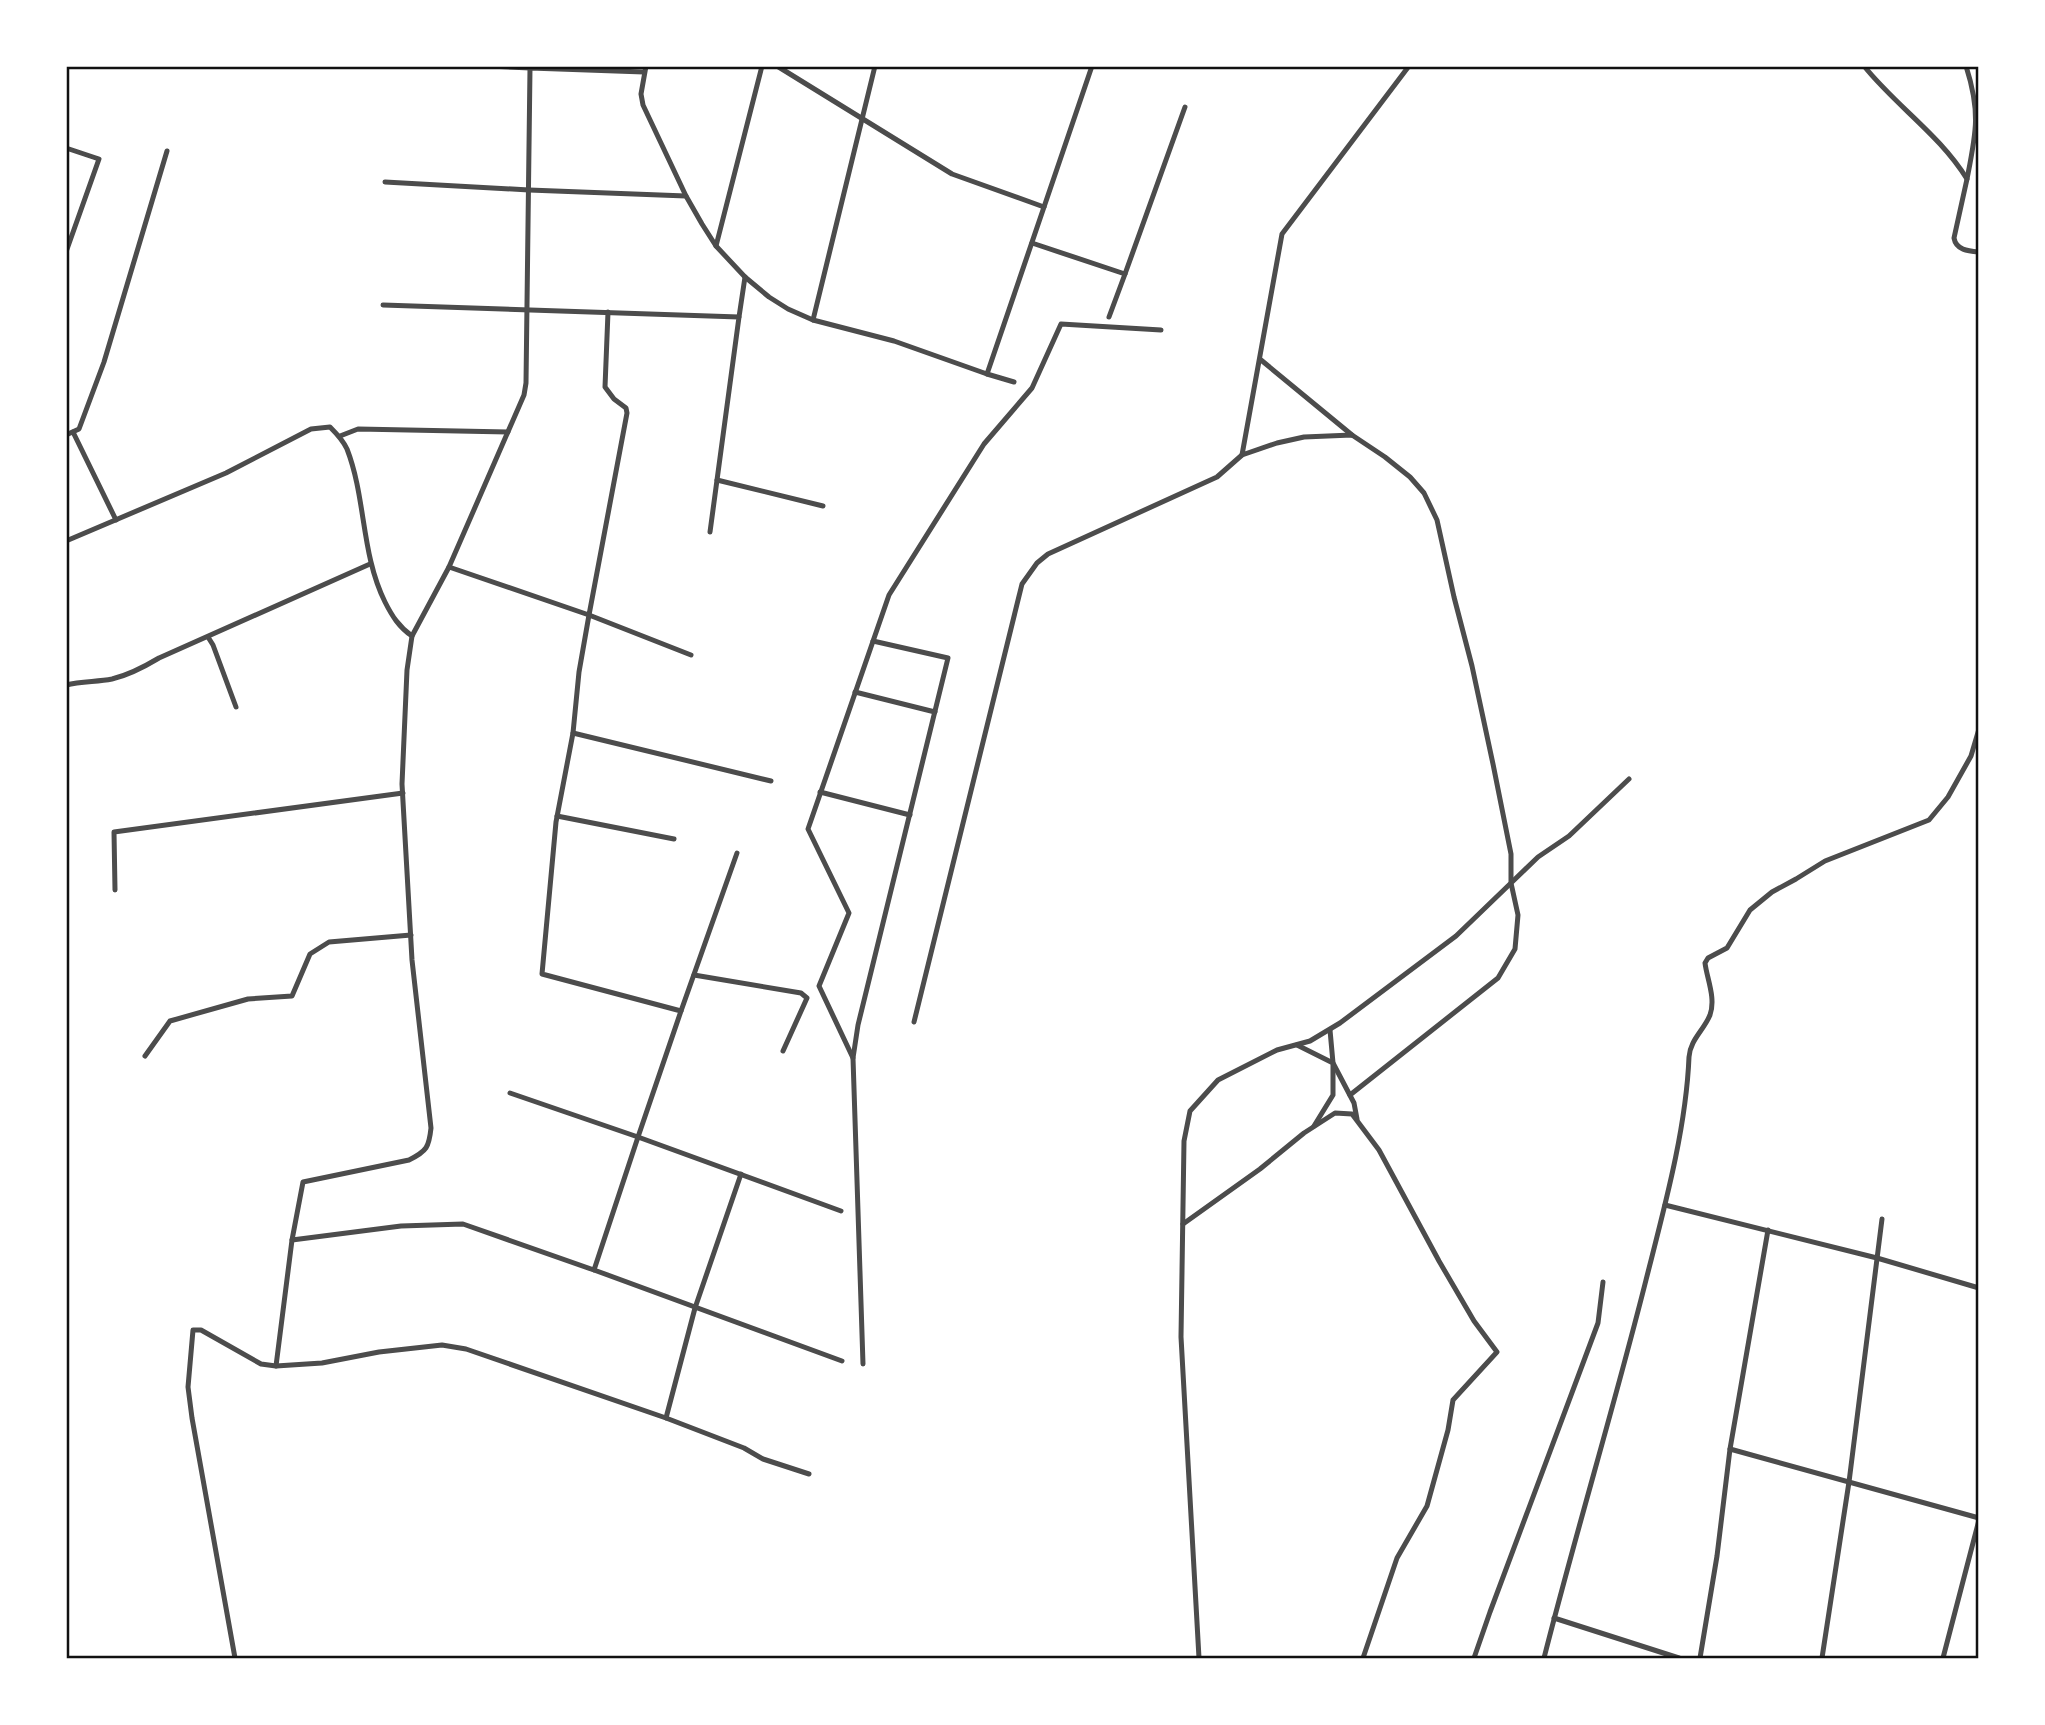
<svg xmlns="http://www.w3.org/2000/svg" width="2045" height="1725" font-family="Manrope,sans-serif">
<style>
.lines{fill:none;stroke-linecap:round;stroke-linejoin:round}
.minor{stroke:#4c4c4c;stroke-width:5}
.neatline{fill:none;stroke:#111;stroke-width:2.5}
</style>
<rect width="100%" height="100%" fill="#fff"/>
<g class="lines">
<g class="minor">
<polyline points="490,66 530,68"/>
<polyline points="646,66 641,94 643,105 686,196 702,224 716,246 745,277 769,297 788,309 813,320 894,341 987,374 1044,207 952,174 777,66"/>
<path d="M1864 66C1896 106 1940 135 1967 179L1954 238C1956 250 1968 251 1979 252"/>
<path d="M1966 66C1981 113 1976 133 1967 179"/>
<polyline points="66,148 99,159 66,252"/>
<polyline points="385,182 529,190 686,196"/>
<polyline points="1044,207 1092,66"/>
<polyline points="1032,243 1125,274 1185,107"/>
<polyline points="716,246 762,66"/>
<polyline points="383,305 739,317 710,532"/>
<polyline points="739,317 745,277"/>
<polyline points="1109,317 1125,274"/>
<polyline points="813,320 875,66"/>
<polyline points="1261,360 1352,435"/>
<polyline points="987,374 1014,382"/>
<polyline points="73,432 116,520"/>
<polyline points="66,435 79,429 104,362 167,151"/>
<polyline points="340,436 358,429 508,432"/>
<polyline points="717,480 823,506"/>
<path d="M66 541 226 473 311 429 330 427C337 434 343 440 347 449 366 498 361 554 385 602 392 616 399 627 412 636"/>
<polyline points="449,567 589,615 627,413 626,408 614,399 605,387 608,312"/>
<polyline points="208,637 213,645 236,707"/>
<path d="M66 685C82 681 97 682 112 679 129 675 144 667 159 658L370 564"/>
<polyline points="855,692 935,712"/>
<polyline points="573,733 771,781"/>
<polyline points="820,792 910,815"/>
<polyline points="557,816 674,839"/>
<polyline points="115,890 114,832 403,793"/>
<polyline points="694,975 801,993 807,998 783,1051"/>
<polyline points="681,1011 737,853"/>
<polyline points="914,1022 1022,584 1037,563 1048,554 1217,477 1242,455"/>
<polyline points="1330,1030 1333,1063 1354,1103 1357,1119"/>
<polyline points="1297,1045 1333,1063 1333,1095 1314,1126"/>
<polyline points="145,1056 170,1021 248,999 292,996 310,954 329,942 411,935"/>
<polyline points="853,1058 858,1025 948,658 873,641"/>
<polyline points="510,1093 638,1137 681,1011 542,974 556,822 573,733 579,672 589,615 691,655"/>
<polyline points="1350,1095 1498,978 1515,949 1518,915 1511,883 1538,857 1569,836 1629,779"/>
<polyline points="741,1174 695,1308 666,1418 744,1448 763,1459 809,1474"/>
<polyline points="1665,1205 1877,1258 1979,1288"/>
<polyline points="1183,1224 1260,1169 1304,1133 1335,1113 1352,1114 1379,1150 1439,1261 1474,1321 1497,1352 1453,1400 1448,1430 1427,1506 1397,1558 1363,1658"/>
<polyline points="292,1240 401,1226 463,1224 594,1270 638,1137 841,1211"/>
<polyline points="594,1270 842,1361"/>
<polyline points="863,1364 853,1058 819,986 849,913 808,829 889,595 984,444 1032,388 1061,324 1161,330"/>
<path d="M276 1366 292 1240 303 1182 409 1160C427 1151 429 1147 431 1128L412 960 402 784 407 670 412 636 449 567 524 395 526 383 530 68 644 72"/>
<polyline points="1730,1449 1979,1518"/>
<polyline points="1554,1618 1679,1658"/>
<polyline points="235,1658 192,1418 188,1387 193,1330 201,1330 261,1364 276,1366 322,1363 379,1352 442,1345 466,1349 666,1418"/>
<polyline points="1199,1658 1181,1337 1184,1141 1190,1111 1218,1080 1277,1050 1310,1041 1340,1023 1456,936 1511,883 1511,854 1493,764 1472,666 1454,597 1437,520 1424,493 1410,477 1385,457 1352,435 1304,437 1277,443 1242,455 1282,234 1409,66"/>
<polyline points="1474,1658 1490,1612 1598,1323 1603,1282"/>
<path d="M1544 1658C1576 1532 1614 1407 1646 1280 1664 1209 1686 1130 1689 1057 1690 1040 1704 1030 1710 1015 1716 998 1707 979 1705 963L1708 958 1727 948 1750 910 1772 892 1796 879 1825 861 1929 820 1948 797 1971 756 1979 729"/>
<polyline points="1700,1658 1717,1556 1730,1449 1768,1230"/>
<polyline points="1822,1658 1849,1482 1882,1219"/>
<polyline points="1943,1658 1979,1520"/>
</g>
</g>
<rect width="2045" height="1725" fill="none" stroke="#ffffff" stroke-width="136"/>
<rect x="68" y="68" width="1909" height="1589" class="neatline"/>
</svg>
